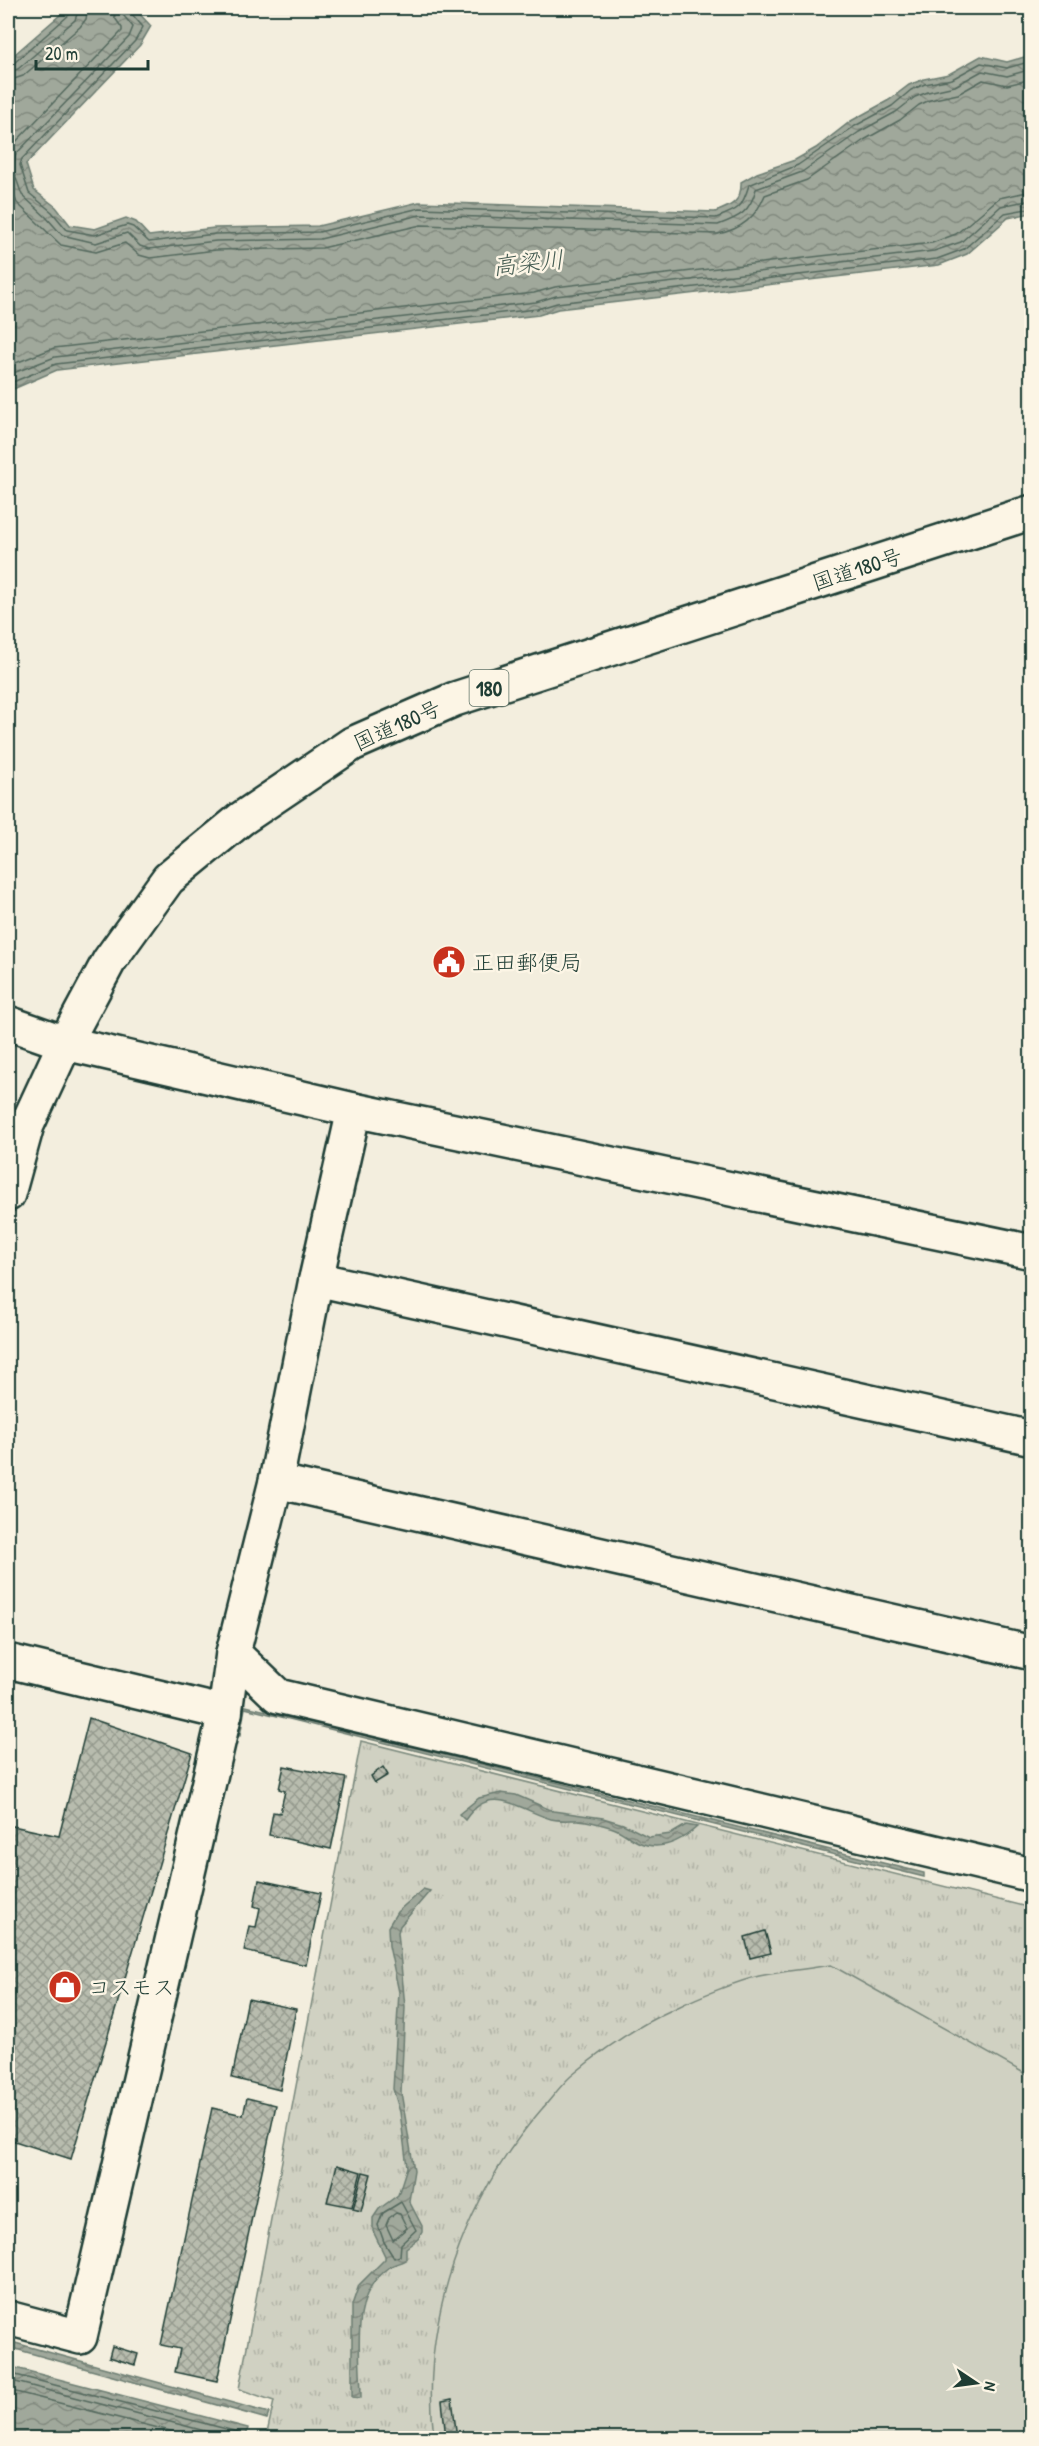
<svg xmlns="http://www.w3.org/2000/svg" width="1039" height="2446" font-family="'Patrick Hand','Klee One',sans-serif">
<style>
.grass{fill:url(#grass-tufts);stroke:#78877b;stroke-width:1.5}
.pitch{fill:#d0d1c2;stroke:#78877b;stroke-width:1.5}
.water{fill:url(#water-waves);stroke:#6c7d72;stroke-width:1.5}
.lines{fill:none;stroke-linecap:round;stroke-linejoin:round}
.shore{stroke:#53685d;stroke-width:1.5}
.building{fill:url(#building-cross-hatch);stroke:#1f3d34;stroke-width:1.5}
.minor-casing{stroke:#1f3d34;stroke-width:38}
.tertiary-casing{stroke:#1f3d34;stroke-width:38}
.primary-casing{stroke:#1f3d34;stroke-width:38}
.trunk-casing{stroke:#1f3d34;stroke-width:38}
.minor{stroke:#fcf5e5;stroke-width:33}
.tertiary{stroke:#fcf5e5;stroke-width:33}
.primary{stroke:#fcf5e5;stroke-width:33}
.trunk{stroke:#fcf5e5;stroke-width:33}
.labels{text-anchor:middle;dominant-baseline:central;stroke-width:5;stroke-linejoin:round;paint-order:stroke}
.shield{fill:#fcf5e5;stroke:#617469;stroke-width:1.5}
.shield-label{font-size:21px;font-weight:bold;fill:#1f3d34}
.street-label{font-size:22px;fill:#1f3d34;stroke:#fcf5e5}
.poi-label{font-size:22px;fill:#1f3d34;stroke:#fcf5e5;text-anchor:start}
.water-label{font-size:24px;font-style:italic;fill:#465d53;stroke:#fcf5e5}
</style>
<defs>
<pattern id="grass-tufts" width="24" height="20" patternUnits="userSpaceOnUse" patternTransform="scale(1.5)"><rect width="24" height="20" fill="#d0d1c2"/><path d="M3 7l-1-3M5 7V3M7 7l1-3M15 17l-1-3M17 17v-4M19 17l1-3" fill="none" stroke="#b2b4a7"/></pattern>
<pattern id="water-waves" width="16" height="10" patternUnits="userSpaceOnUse" patternTransform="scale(1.5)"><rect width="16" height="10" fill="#a0a89b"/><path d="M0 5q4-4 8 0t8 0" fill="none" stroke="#828a7f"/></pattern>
<pattern id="building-cross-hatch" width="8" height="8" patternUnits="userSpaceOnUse" patternTransform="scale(1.5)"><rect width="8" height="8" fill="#b8bcae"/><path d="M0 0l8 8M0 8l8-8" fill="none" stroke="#959a8e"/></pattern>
</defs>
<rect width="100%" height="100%" fill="#f3eede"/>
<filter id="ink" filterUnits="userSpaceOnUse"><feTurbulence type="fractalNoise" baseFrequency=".0167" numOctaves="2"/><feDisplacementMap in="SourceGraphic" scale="12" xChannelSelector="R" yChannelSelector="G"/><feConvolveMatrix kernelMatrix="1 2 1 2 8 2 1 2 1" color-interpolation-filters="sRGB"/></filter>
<g filter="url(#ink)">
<polygon class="grass" points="361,1741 1031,1908 1031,2438 266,2438 274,2401 239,2389"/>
<path class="pitch" d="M831 1965 1031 2077V2438H434C420 2321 464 2199 541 2110 551 2099 560 2086 571 2076 603 2049 640 2024 678 2007 698 1997 738 1981 759 1976 783 1971 807 1969 831 1965Z"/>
<g class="water">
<path d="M68 8H134L151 26 140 45 26 164 34 190 56 207 70 225 95 229 126 218 136 222 149 236 214 228 318 226 419 202 715 212C732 206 742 201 741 182L757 173 795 160 816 148 851 121 889 100 909 85 924 79 949 74 981 56 1007 62 1031 55V213L1008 218 967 254 939 265 558 309 539 315 57 370 11 390 8 386V60Z"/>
<polygon points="238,1704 924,1873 924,1877 245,1708 240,1736 234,1735"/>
<path d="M501 1793 516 1795 553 1811 603 1818 623 1824 649 1837 671 1834 686 1825 697 1827C680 1842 660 1852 638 1842 628 1838 620 1829 610 1827 600 1824 589 1821 578 1820 570 1820 559 1821 551 1819 519 1810 491 1781 465 1820L459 1814 479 1798Z"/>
<path d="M423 1889 430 1891 400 1926 398 1932 405 2007 401 2092 414 2170 409 2201 422 2226V2232L418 2239 406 2248V2260C401 2263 394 2264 389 2267 348 2295 361 2356 361 2398L352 2397V2305L359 2285 385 2259V2256L373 2231V2218L379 2209 398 2195 407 2167 400 2112 393 2089 399 1992 389 1946 388 1927 397 1912Z"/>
<polygon points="8,2341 269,2413 267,2419 8,2347"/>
<polygon points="8,2366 248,2428 246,2438 8,2438"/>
</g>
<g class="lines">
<g class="shore">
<path d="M122 8 124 16 133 27 129 37 16 154 12 167 22 195 46 217 62 235 96 243 127 233 140 246 149 249 216 241 320 239 420 215 718 225C740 217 750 212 756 189L802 172 859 132 896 112 915 97 928 92 955 86 982 71 1007 76 1032 69"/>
<path d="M130 8 131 13 143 27 135 41 22 159 20 165 29 193 52 212 67 230 95 235 127 225 133 227 149 242 215 234 319 232 420 208 716 218C740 209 742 208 749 185L798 165 855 126 892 106 911 90 925 84 952 79 981 63 1007 68 1032 61"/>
<polyline points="8,64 14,63 69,15 72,8"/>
<polyline points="8,72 18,69 75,20 79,8"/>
<polyline points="8,81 23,76 80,27 86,19 88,8"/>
<polyline points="8,150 122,31 122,28 115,18 113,8"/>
<path d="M8 181 17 203 61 245 96 252 125 243 139 255 150 258 216 250 322 248 421 225 718 234C742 229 756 217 765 195L807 180 864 140 900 120 919 105 930 100 958 94 983 80 1007 85 1032 79"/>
<polyline points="8,366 54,348 534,293 555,287 932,243 956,234 999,198 1032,191"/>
<polyline points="8,375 55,357 536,302 556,296 934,251 961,242 1001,206 1032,200"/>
<polyline points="8,382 13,382 56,364 537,309 557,303 937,259 964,249 1005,213 1032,208"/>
<polygon points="401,2202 416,2230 401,2244 400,2256 394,2258 384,2242 378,2225 383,2213"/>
<polygon points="396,2213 400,2214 407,2228 393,2240 386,2225 389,2218"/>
<polyline points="8,2373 238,2432 241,2438"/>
<polyline points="8,2380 232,2438"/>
<polyline points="8,2390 198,2438"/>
</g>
</g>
<g class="building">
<polygon points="89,1718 192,1753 71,2159 8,2139 8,1825 59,1836"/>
<polygon points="284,1766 346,1778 331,1849 269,1835 273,1812 280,1813 285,1791 279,1789"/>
<polygon points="383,1767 388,1775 375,1783 371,1776"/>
<polygon points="259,1880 321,1893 306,1965 244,1951 249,1926 256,1927 260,1908 254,1906"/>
<polygon points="765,1931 771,1953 750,1958 745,1937"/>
<polygon points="248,1999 296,2009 280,2090 232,2078"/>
<polygon points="247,2098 276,2105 217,2381 175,2372 180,2349 161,2345 212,2108 243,2115"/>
<polygon points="337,2165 361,2172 352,2207 327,2202"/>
<polygon points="363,2172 371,2174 361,2211 353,2209"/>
<polygon points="112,2346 138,2354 135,2365 109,2357"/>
<polygon points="452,2399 457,2438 446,2438 442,2401"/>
</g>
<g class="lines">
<g class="minor-casing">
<g id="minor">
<polyline points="316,1279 1032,1438"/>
<polyline points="276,1481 1032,1653"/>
<polyline points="233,1653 278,1696 1032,1875"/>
<polyline points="8,1661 225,1713"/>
<polyline points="8,2318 80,2337 225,1713 233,1653 276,1481 316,1279 354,1110"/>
</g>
</g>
<g class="tertiary-casing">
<polyline id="tertiary" points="65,1043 354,1110 1032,1252"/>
</g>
<g class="primary-casing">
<polyline id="primary" points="8,1023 65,1043"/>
</g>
<g class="trunk-casing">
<polyline id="trunk" points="8,1194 27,1125 65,1043 109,961 168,879 241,819 352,744 455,699 1032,512"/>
</g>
<use href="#minor" class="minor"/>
<use href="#tertiary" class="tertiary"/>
<use href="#primary" class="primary"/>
<use href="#trunk" class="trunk"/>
</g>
</g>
<defs>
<g id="civic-disc" transform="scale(1.725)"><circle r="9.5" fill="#c8321e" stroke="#fcf5e5"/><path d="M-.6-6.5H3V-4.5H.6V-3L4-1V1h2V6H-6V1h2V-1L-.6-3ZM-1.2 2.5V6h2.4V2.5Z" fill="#fff"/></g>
<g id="shop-disc" transform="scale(1.725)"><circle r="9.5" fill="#c8321e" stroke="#fcf5e5"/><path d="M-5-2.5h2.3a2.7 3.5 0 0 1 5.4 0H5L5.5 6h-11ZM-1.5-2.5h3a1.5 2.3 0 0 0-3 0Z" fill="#fff"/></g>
</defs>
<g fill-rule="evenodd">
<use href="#civic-disc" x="449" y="962"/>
<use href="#shop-disc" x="65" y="1987"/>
</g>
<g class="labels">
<rect class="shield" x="469.5" y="670" width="39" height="36" rx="4.5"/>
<g class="shield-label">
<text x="489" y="688">180</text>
</g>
<g class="street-label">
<text transform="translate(857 569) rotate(-18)">国道180号</text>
<text transform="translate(397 725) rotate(-24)">国道180号</text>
</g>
<g class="poi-label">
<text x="472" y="962">正田郵便局</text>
<text x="88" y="1987">コスモス</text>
</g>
<g class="water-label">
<text transform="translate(528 262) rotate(-6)">高梁川</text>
</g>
</g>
<rect width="1039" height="2446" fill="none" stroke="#fcf5e5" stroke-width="30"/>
<rect x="15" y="15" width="1009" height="2416" fill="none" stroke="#1f3d34" stroke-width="2" filter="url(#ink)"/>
<g transform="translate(976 2383) rotate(103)" stroke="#fcf5e5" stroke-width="4.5" paint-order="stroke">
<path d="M0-4.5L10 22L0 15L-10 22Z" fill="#1f3d34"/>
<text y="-9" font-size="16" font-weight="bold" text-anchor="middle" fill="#1f3d34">N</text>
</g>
<path d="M36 60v9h112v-9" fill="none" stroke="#1f3d34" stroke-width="3"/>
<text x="45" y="60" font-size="18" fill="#1f3d34" stroke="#fcf5e5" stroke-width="4.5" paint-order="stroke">20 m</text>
</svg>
